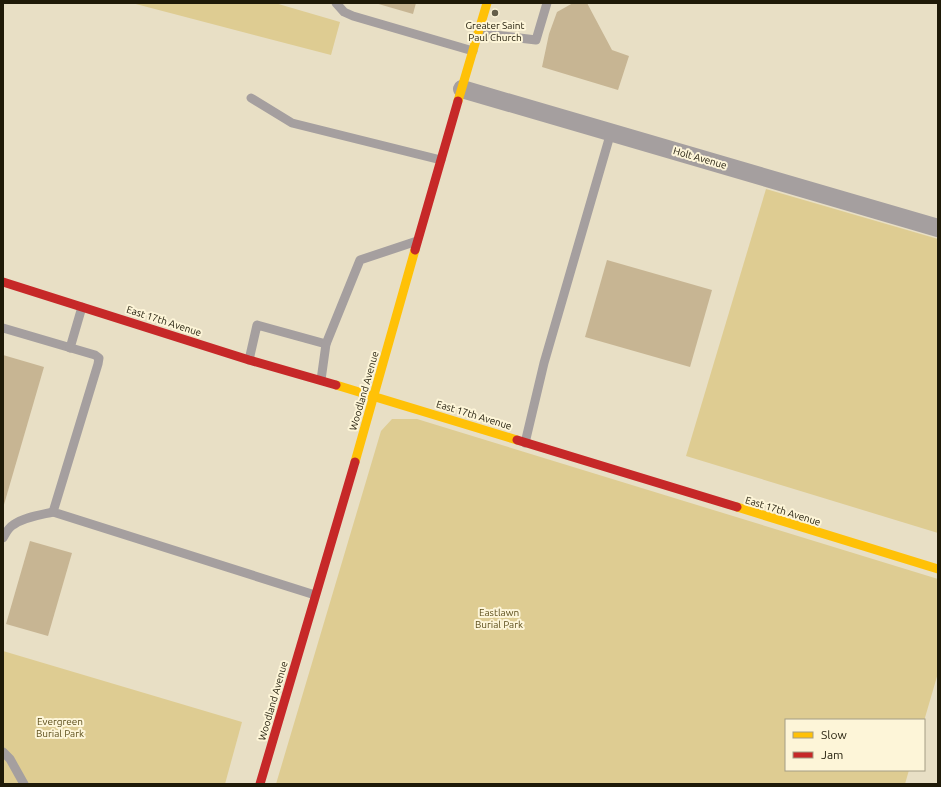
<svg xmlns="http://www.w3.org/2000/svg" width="941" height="787" font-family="Ubuntu,sans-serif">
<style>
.green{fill:#decc92}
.building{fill:#c7b593}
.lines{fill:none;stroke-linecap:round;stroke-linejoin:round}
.lane{stroke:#a59f9f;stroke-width:9}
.street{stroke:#a59f9f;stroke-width:18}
.slow{stroke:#ffc107;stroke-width:9}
.jam{stroke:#c62828;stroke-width:9}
.poi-dot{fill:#655f4a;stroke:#fdf5d8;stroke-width:1.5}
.labels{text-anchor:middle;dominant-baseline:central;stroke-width:4;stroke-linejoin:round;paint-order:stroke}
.poi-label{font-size:10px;fill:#1f1a08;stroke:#fdf5d8}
.street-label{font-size:10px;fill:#1f1a08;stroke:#fdf5d8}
.park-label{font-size:10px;fill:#5b4d1a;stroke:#fdf5d8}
</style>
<rect width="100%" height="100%" fill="#e8dfc5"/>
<g class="green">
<polygon points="132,3 275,3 340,22 331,55"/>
<polygon points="766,189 938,239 938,533 686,456"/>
<polygon points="392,419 417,419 938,579 938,673 924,721 786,720 786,770 909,770 905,784 276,784 381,431"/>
<polygon points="3,651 242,722 225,784 3,784"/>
</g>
<g class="building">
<polygon points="375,3 416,3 413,14"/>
<polygon points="573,3 587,3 612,50 629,56 618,90 542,67 549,34 557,12"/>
<polygon points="607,260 712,290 690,367 585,337"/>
<polygon points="3,355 44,367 3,508"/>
<polygon points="30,541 72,553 48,636 6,624"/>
</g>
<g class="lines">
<g class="lane">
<polyline points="336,3 344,12 353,16 473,51"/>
<polyline points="478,33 536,40 547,3"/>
<polyline points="251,98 292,123 441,160"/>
<polyline points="3,328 95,355 99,358 98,364 53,512 315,595"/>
<polyline points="70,348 82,307"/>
<polyline points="249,360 257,325 326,344"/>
<polyline points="321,380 326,344 360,260 417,241"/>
<polyline points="525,443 544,363 611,132"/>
<path d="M3 538C6 533 8 528 13 525 24 517 40 515 53 512"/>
<polyline points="3,752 10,759 24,784"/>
</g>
<polyline class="street" points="462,89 938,228"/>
<g class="slow">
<polyline points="458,101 487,3"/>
<polyline points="336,385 517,440"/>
<polyline points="355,462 415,250"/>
<polyline points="737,507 938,569"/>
</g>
<g class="jam">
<polyline points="415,250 458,101"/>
<polyline points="3,282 249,360 336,385"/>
<polyline points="517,440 737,507"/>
<polyline points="260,784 355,462"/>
</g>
</g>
<circle class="poi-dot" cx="495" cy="13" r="4"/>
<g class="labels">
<g class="poi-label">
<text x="495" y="25">Greater Saint<tspan x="495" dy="12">Paul Church</tspan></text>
</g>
<g class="street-label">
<text transform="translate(700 158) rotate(16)">Holt Avenue</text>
<text transform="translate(164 321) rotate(18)">East 17th Avenue</text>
<text transform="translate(364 391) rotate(-74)">Woodland Avenue</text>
<text transform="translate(474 415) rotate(17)">East 17th Avenue</text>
<text transform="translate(783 511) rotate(17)">East 17th Avenue</text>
<text transform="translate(273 701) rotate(-74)">Woodland Avenue</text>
</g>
<g class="park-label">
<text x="499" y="612">Eastlawn<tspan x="499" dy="12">Burial Park</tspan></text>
<text x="60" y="721">Evergreen<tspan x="60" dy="12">Burial Park</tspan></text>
</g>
</g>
<rect width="941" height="787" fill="none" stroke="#1f1a08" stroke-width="8"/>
<rect x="785" y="719" width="140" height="52" fill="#fdf5d8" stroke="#a49d85"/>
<rect x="793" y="732" width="20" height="6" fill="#ffc107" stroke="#a49d85"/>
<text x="821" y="739" font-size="12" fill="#1f1a08">Slow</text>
<rect x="793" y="752" width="20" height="6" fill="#c62828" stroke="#a49d85"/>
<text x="821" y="759" font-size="12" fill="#1f1a08">Jam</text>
</svg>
